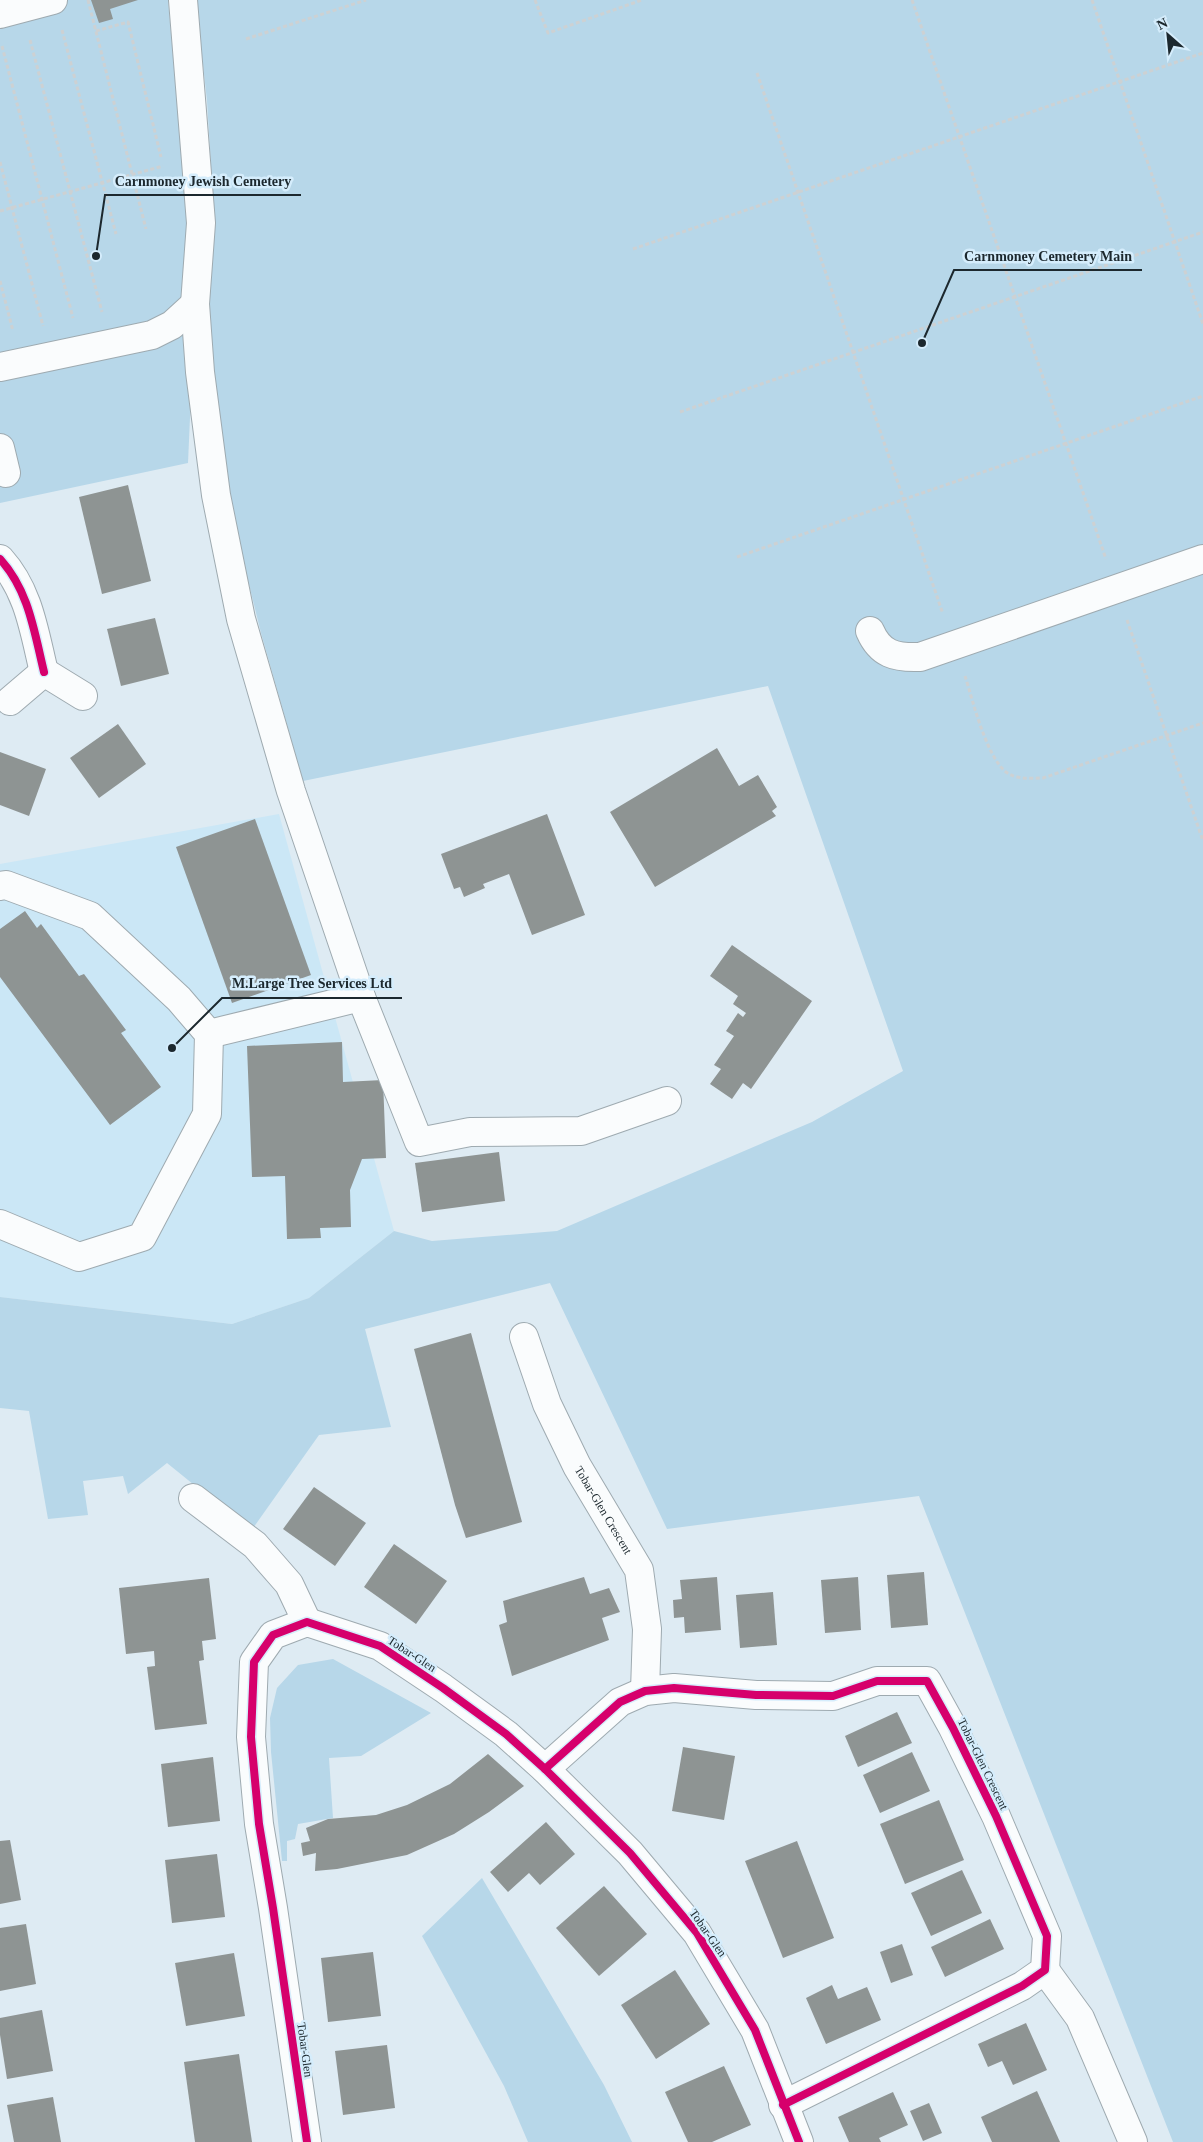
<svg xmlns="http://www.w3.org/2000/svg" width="1203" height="2142" font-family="Georgia,serif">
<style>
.built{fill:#cbe7f6}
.green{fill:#b7d7e9}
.building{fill:#8e9493}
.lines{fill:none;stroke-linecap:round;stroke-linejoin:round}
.minor-casing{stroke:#9eaab0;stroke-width:30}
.path{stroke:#cdd1d3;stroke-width:3;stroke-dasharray:4 2.5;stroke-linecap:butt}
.minor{stroke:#fafcfd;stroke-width:28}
.cycleway-casing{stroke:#d5edfc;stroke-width:11}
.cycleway{stroke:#d6006c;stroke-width:8}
.labels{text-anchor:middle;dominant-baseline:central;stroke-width:5;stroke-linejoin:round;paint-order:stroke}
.street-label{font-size:12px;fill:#1c282e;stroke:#d5edfc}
.leader{fill:none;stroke:#1c282e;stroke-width:2}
.callout-dot{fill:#1c282e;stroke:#d5edfc;stroke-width:2}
.callout-label{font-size:14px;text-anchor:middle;font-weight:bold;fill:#1c282e;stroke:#d5edfc;stroke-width:5;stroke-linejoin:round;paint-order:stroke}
</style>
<rect width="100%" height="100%" fill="#deebf3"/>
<polygon class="built" points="279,814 394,1231 309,1298 232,1324 0,1297 0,864"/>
<g class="green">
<polygon points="0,0 168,0 195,304 188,463 0,503"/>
<polygon points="196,0 1203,0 1203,2142 1173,2142 919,1496 667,1529 550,1283 365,1329 391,1427 319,1435 251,1531 167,1463 128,1494 123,1476 83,1481 88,1515 48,1519 29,1411 0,1408 0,1297 232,1324 309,1298 394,1231 432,1241 557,1231 812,1122 903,1071 768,686 303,781 261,633 231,512 216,411 206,311 213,198 207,101"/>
<polygon points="333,1659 431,1713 361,1756 329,1758 333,1818 298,1824 295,1839 287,1841 287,1861 282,1861 271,1752 270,1718 277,1688 298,1665"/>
<polygon points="482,1878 604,2085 632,2142 528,2142 504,2086 422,1936"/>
</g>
<g class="building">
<polygon points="91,0 138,0 110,9 113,19 99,23"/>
<polygon points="128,485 151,581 102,594 79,497"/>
<polygon points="155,618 169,674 121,686 107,629"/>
<polygon points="118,724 146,764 99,798 70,758"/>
<polygon points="717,748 739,786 758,775 777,807 772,811 776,816 655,887 610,812"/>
<polygon points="0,752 46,769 29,816 0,805"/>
<polygon points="547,814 585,915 532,935 509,874 483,884 485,888 464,897 460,887 454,889 441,854"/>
<polygon points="255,819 311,975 232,1003 176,847"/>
<polygon points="25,911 37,928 41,924 79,976 84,974 126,1030 121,1033 161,1087 110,1125 0,977 0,929"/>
<polygon points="732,945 812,1001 751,1089 743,1083 732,1099 710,1084 721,1069 714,1065 734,1036 726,1031 738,1013 743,1017 746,1013 733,1004 738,996 710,976"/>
<polygon points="342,1042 343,1082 383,1080 386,1158 362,1159 350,1190 351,1227 320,1228 321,1238 287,1239 285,1176 252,1177 247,1046"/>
<polygon points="499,1152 505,1201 422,1212 415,1163"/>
<polygon points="471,1333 522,1522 466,1538 455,1505 414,1349"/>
<polygon points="314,1487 366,1523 335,1566 283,1529"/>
<polygon points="394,1544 447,1581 416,1624 364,1587"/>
<polygon points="924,1572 928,1625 891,1628 887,1575"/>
<polygon points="584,1577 590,1594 609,1588 620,1612 602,1618 609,1640 512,1676 499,1625 507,1622 503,1601"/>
<polygon points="717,1577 721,1630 685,1633 684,1617 674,1618 673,1600 682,1599 680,1580"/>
<polygon points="858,1577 861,1630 825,1633 821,1580"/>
<polygon points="209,1578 216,1639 202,1641 204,1660 199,1661 207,1724 155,1730 147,1667 155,1666 154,1651 126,1654 119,1588"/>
<polygon points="773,1592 777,1645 740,1648 736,1595"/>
<polygon points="897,1712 912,1743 858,1767 845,1736"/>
<polygon points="683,1747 735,1756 724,1820 672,1811"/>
<polygon points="912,1752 930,1791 880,1813 863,1775"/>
<polygon points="488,1754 524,1786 489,1812 454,1834 407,1855 337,1869 315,1871 316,1853 303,1856 301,1843 310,1841 306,1828 328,1819 376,1815 407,1805 450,1784"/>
<polygon points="213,1757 220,1821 168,1827 161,1764"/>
<polygon points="939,1800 964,1860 905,1884 880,1824"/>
<polygon points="546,1822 575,1854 540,1885 529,1873 508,1892 490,1872"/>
<polygon points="10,1840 21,1900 0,1904 0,1841"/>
<polygon points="797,1841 834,1938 783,1958 745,1861"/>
<polygon points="217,1854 225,1917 172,1923 165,1860"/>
<polygon points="962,1870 982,1913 931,1936 911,1893"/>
<polygon points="604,1886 647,1934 599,1976 556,1928"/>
<polygon points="990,1919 1004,1949 945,1977 931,1947"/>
<polygon points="26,1924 36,1984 0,1991 0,1928"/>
<polygon points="902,1944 913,1975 891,1983 880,1952"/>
<polygon points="373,1952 381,2016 328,2022 321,1958"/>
<polygon points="234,1953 245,2016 186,2026 175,1963"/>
<polygon points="675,1970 710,2024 656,2059 621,2005"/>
<polygon points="832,1985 838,1999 867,1987 881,2020 826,2044 806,1998"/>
<polygon points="42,2010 53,2071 7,2079 0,2035 0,2018"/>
<polygon points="1026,2023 1047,2070 1013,2085 1002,2061 988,2067 978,2044"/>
<polygon points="387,2045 395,2108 343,2115 335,2051"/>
<polygon points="239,2054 252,2142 195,2142 184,2062"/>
<polygon points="724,2066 751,2125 712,2142 688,2142 665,2092"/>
<polygon points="1037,2091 1060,2142 992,2142 981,2117"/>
<polygon points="893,2092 908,2125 879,2138 881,2142 849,2142 838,2117"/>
<polygon points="53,2097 61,2142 14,2142 7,2105"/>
<polygon points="929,2103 942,2133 923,2141 910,2111"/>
</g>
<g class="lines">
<g class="minor-casing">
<g id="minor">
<polyline points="183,0 201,223 195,304 200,372 216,495 241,619 291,791 361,997 419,1142 470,1132 581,1131 667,1101"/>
<polyline points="0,14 53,0"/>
<polyline points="0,367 152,335 172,325 195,304"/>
<polyline points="0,448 6,473"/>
<path d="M0 559C29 591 34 631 44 672"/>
<path d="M870 631C880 654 895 658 920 657L1203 559"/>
<polyline points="10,701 44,672 83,696"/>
<polyline points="0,886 6,885 90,916 179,999 209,1034 207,1114 142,1237 79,1257 0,1224"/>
<polyline points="209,1034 361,997"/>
<path id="s1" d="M524 1337 547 1404 577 1466 639 1570 647 1629 645 1691"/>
<polyline points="193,1498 255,1545 289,1584 307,1622"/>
<polyline points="545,1769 620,1702 645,1691 674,1688 756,1695 833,1696 877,1681 927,1681 953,1728 996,1816 1047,1936 1045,1970 1022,1986 783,2105"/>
<polyline points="1045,1970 1080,2018 1133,2142"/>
<polyline points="307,2142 273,1908 259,1824 251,1737 254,1662 273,1635 307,1622 380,1646 443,1688 506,1734 545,1769 630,1853 697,1933 755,2030 799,2142"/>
</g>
</g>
<g class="path">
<polyline points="88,0 146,229"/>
<polyline points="535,0 548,33 642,0"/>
<polyline points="912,0 1106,559"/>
<polyline points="1092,0 1203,324"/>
<polyline points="62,30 116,234"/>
<polyline points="96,31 128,22 161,157"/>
<polyline points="246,39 366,0"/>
<polyline points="30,40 102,312"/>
<polyline points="2,46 73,318"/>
<polyline points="757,73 943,614"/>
<polyline points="0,162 43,326"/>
<polyline points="0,211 163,166"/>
<polyline points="633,249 1203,53"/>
<polyline points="0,281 13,331"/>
<polyline points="680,412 1203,232"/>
<polyline points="737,557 1203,396"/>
<polyline points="1127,620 1203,841"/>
<path d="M965 676C973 701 986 756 1006 772 1017 780 1030 778 1043 778L1203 723"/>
</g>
<use href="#minor" class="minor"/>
<g class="cycleway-casing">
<g id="cycleway">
<path d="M0 559C29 591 34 631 44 672"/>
<polyline points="545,1769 620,1702 645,1691 674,1688 756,1695 833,1696 877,1681 927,1681 953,1728 996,1816 1047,1936 1045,1970 1022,1986 783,2105"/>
<polyline points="307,2142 273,1908 259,1824 251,1737 254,1662 273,1635 307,1622 380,1646 443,1688 506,1734 545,1769 630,1853 697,1933 755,2030 799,2142"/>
</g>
</g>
<use href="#cycleway" class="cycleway"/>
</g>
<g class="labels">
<g class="street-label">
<text stroke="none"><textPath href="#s1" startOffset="191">Tobar-Glen Crescent</textPath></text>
<text transform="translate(412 1654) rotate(33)">Tobar-Glen</text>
<text transform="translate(983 1764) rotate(64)">Tobar-Glen Crescent</text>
<text transform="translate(708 1933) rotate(55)">Tobar-Glen</text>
<text transform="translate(305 2050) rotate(82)">Tobar-Glen</text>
</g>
</g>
<path class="leader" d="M96 256L105 195H301M922 343L954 270H1142M172 1048L222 998H402"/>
<g class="callout-dot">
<circle cx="96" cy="256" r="5"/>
<circle cx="922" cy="343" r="5"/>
<circle cx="172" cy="1048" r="5"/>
</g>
<g class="callout-label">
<text x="203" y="186">Carnmoney Jewish Cemetery</text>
<text x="1048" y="261">Carnmoney Cemetery Main</text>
<text x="312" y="988">M.Large Tree Services Ltd</text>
</g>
<g transform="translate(1168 35) rotate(333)" stroke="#d5edfc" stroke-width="4" paint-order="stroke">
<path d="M0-4L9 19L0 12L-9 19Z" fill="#1c282e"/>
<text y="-8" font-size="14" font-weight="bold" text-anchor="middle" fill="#1c282e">N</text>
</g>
</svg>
